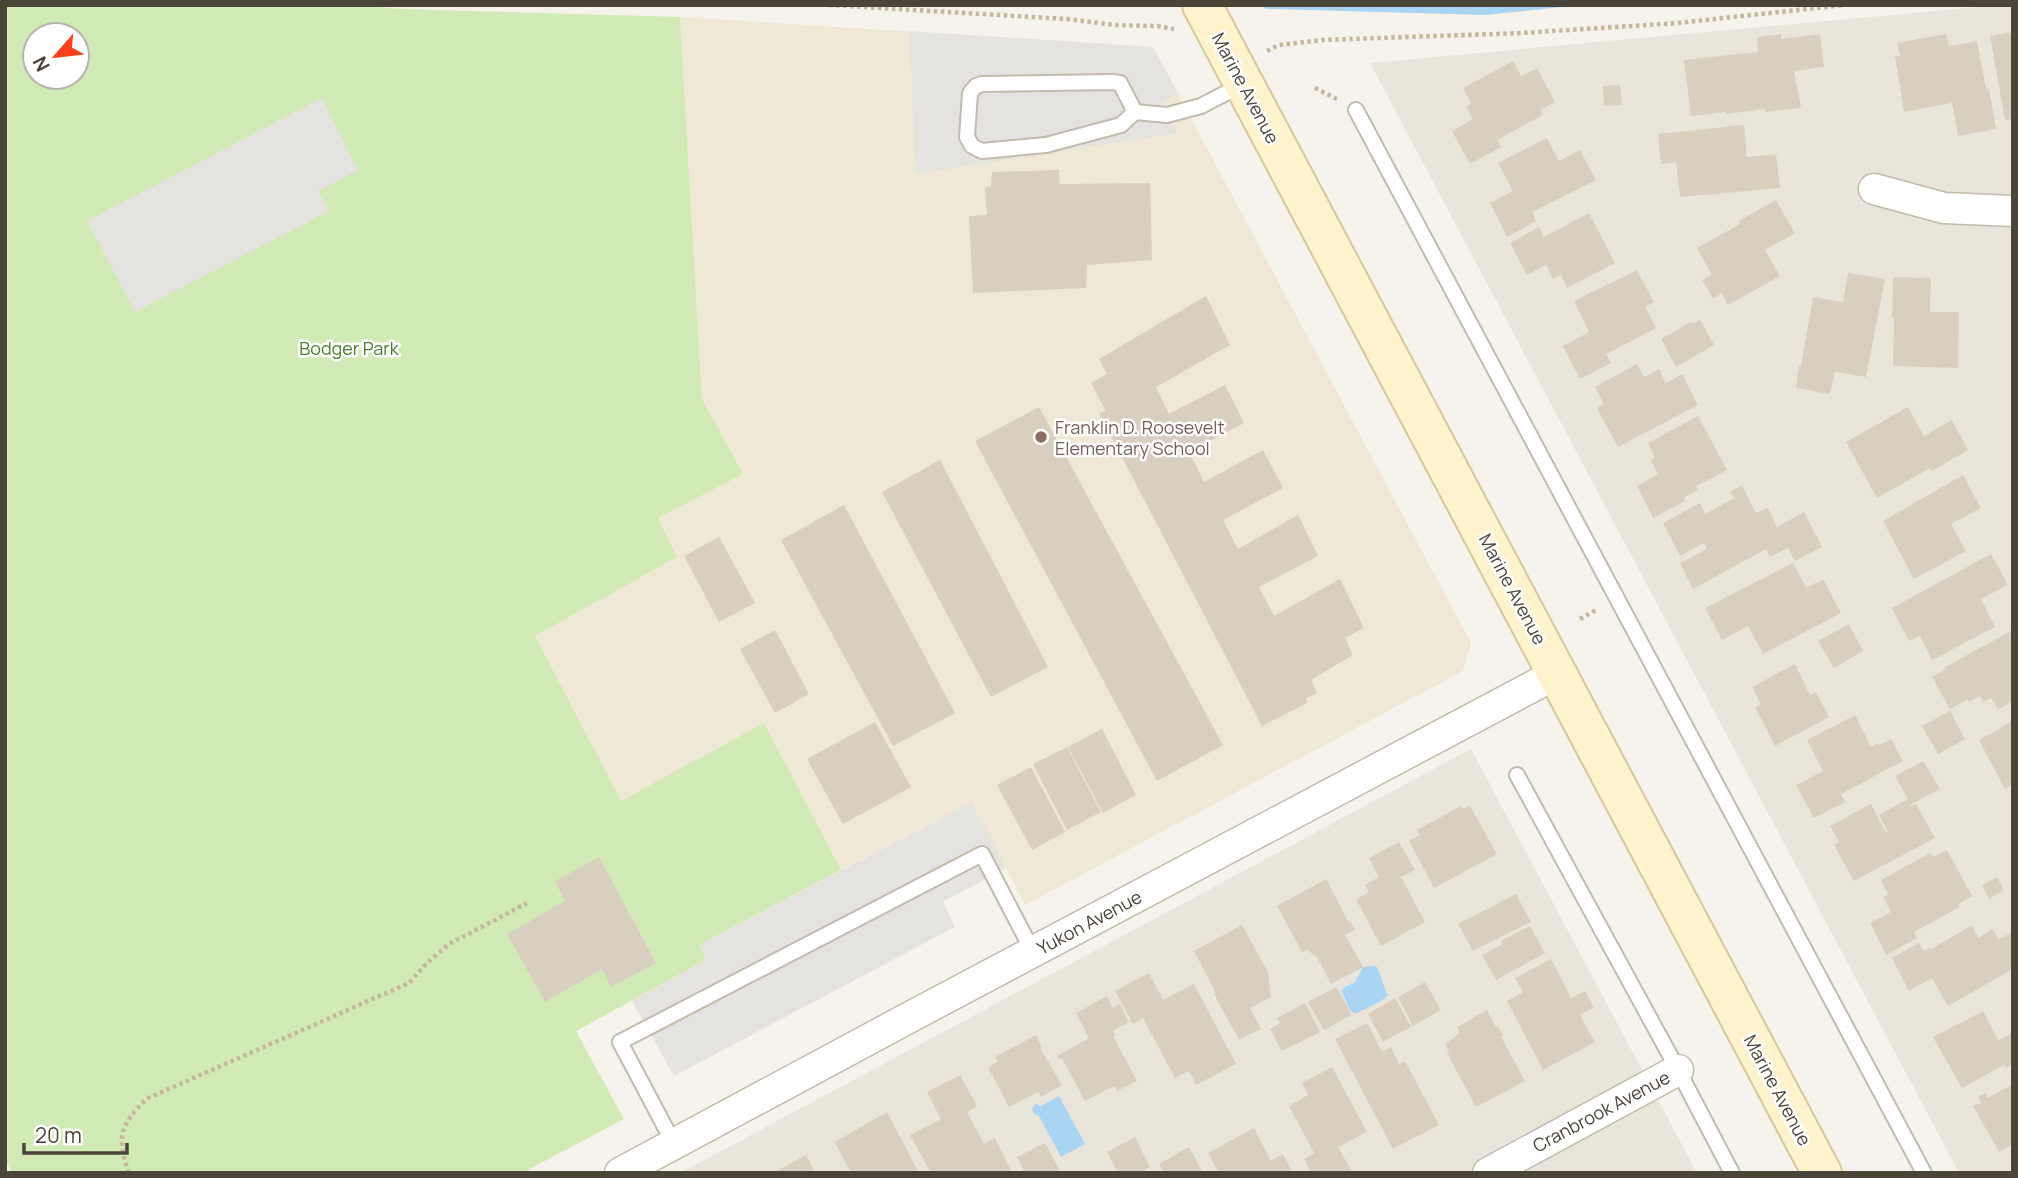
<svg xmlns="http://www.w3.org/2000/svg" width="2018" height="1178" font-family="Manrope,sans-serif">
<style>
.residential{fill:#eae5da}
.education{fill:#efe8d6}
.green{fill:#d2eab5;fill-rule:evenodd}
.parking{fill:#e5e3e0}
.water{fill:#a9d4f2}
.pier{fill:#f6f3ec}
.building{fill:#d8cfc1}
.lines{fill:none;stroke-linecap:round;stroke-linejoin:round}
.lane-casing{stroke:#c2bbae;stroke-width:18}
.street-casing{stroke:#c2bbae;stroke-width:33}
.secondary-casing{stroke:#d6c79b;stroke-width:42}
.path{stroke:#c4b79f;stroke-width:4.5;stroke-dasharray:3.5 3.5;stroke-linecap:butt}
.lane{stroke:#fff;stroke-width:14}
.street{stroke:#fff;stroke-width:30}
.secondary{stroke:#fff3cd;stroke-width:38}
.education-dot{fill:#8d6e63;stroke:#fff;stroke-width:2.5}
.labels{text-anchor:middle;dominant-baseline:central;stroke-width:5;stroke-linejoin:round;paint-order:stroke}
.street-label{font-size:18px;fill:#4b4439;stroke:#fff}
.park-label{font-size:18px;fill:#4a7f2a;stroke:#fff}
.education-label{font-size:18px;fill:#785e54;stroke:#fff;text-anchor:start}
</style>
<rect width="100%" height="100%" fill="#f6f3ec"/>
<g class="residential">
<polygon points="2000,5 2013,5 2013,1173 1959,1173 1370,63"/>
<polygon points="1471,749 1697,1173 680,1173"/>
</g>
<polygon class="education" points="680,17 1153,47 1471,643 1463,671 1025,905 972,802 841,870 764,724 621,802 534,635 676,557 658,518 742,474 702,399"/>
<path class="green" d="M5 5H352L402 9 680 17 702 399 743 474 658 518 677 557 535 636 621 801 764 723 841 870 699 945 706 960 576 1031 624 1119 522 1173H11L5 1157ZM35 35H77V77H35Z"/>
<g class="parking">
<polygon points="909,31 1153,47 1178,93 1160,104 1177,133 916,174"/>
<polygon points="322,98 358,170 318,191 329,211 135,312 87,221"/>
<polygon points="972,802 1006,868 943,902 955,927 674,1076 632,1001 706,960 699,945"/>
</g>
<g class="water">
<polygon points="1198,5 1582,5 1485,15 1273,9"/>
<path d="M1376 966C1381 973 1383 987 1388 995L1381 1001 1355 1014 1350 1010 1342 992 1343 988 1355 982 1363 967Z"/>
<polygon points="1059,1096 1085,1144 1061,1157 1039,1116 1034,1114 1032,1108 1036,1104 1041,1106"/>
</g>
<polygon class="pier" points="1195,5 1263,5 1267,13 1198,9"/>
<g class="building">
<polygon points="2013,32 2013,119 2005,120 1990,36"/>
<polygon points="1781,34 1781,39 1820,34 1824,67 1794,71 1801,108 1765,112 1765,109 1726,114 1726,112 1691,116 1684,60 1758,52 1757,37"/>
<polygon points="1946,34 1949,46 1977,41 1986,89 1989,88 1996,129 1958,136 1952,103 1904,112 1895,56 1900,56 1897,43"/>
<polygon points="1513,61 1521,76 1537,68 1555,102 1540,110 1543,115 1497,140 1501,147 1470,164 1452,131 1473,119 1466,107 1471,104 1463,88"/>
<polygon points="1620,85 1622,105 1604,106 1603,86"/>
<polygon points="1744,125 1747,157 1776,154 1780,188 1680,197 1676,162 1661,164 1658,134"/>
<polygon points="1547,138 1559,161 1580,150 1596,180 1532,212 1536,221 1507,237 1490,203 1513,191 1498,163"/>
<polygon points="1059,170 1060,184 1150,183 1152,260 1087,265 1086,288 973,293 969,216 987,215 985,187 991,186 992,172"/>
<polygon points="1776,200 1795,233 1765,250 1780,276 1728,305 1722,293 1713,299 1702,280 1712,275 1697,248 1740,224 1739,221"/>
<polygon points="1589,213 1615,263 1567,288 1561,275 1553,279 1546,265 1527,275 1510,243 1539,227 1544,237"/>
<polygon points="1637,270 1654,302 1645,307 1656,328 1606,354 1611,363 1580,379 1563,346 1589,332 1574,301"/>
<polygon points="1848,273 1885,279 1866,377 1835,372 1830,394 1796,388 1799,366 1801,366 1813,297 1843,302"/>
<polygon points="1893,277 1931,278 1930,312 1959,312 1958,368 1893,366 1894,318 1892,318"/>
<polygon points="1206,296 1230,345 1156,387 1169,414 1225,385 1244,423 1189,452 1204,482 1263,450 1283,488 1223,520 1238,549 1298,515 1318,556 1259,587 1274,616 1340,579 1364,628 1345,638 1353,655 1311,680 1317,693 1306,698 1307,703 1262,726 1099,413 1106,411 1091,383 1107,374 1099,359"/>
<polygon points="1700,320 1714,345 1676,367 1661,339 1691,322 1692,324"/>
<polygon points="1637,364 1644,377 1659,369 1666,383 1682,374 1698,405 1618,447 1597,408 1604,404 1595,387"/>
<polygon points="1039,407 1223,745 1157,781 975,441"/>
<polygon points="1908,407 1924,436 1952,420 1968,450 1932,471 1930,468 1877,498 1846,442"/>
<polygon points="1698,416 1727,470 1696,486 1698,490 1684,498 1685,501 1653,518 1637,486 1658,474 1651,460 1655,457 1648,443"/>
<polygon points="940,460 1048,667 991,697 882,492"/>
<polygon points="1963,475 1981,508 1951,524 1966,551 1914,579 1883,521"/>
<polygon points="1742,485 1756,513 1768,508 1777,527 1804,512 1822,547 1795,561 1788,548 1770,557 1766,549 1693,589 1680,563 1707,549 1704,543 1680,556 1663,523 1700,503 1705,514 1734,498 1730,492"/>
<polygon points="844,505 955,713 893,746 781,540"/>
<polygon points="719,537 755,603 719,622 684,556"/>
<polygon points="1991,554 2008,585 1981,599 1995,627 1932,660 1920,636 1909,641 1892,608"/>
<polygon points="1793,563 1806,588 1823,579 1841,613 1763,654 1748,626 1722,640 1705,608"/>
<polygon points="1849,624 1863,651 1834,668 1818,641"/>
<polygon points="775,630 809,694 775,713 740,649"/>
<polygon points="2013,630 2013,701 1998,709 1991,698 1983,702 1980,696 1969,702 1968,699 1950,709 1932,677 1946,669 1945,667"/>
<polygon points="1795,664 1810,695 1816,692 1829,717 1775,746 1755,707 1761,705 1752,687"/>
<polygon points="1950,711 1965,739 1938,754 1922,726"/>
<polygon points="1855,715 1871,747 1878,743 1879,745 1891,739 1903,761 1841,794 1845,802 1814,818 1796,785 1823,771 1807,740"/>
<polygon points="2013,721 2013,785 2005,789 1979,740"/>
<polygon points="875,722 911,787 843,824 807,759"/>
<polygon points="1102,729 1136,795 1103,813 1068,747"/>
<polygon points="1067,747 1101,812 1067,830 1033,764"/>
<polygon points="1923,761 1940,789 1910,805 1911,806 1916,804 1935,838 1854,881 1834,845 1839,842 1830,826 1871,804 1886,833 1888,832 1879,815 1908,799 1895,776"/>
<polygon points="1031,767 1065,832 1032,850 997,785"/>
<polygon points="1461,806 1463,809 1470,806 1497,854 1434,888 1409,841 1420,835 1417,830"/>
<polygon points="1399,842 1415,870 1401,877 1425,922 1381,946 1356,899 1369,892 1365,885 1379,877 1369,858"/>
<polygon points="1947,850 1972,896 1958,904 1960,907 1914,932 1917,938 1886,955 1870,923 1891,912 1883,897 1888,894 1881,880 1930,853 1933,857"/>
<polygon points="599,857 656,963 611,987 602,969 545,1002 507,934 565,901 555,881"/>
<polygon points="1997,877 2004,890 1989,899 1982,885"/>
<polygon points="1326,879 1348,921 1350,921 1355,930 1345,935 1363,967 1331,984 1317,957 1307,950 1302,952 1277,906"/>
<polygon points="1516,894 1531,922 1473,951 1458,924"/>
<polygon points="1242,925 1268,972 1271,997 1250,1008 1261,1029 1239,1040 1214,994 1216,993 1194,951"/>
<polygon points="1972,925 1978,938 1992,929 1999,939 2013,932 2013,969 1948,1006 1932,978 1909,991 1892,958 1919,943 1924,951 1929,948 1930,950"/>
<polygon points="1530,926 1545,953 1496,980 1482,955 1503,944 1501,941"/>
<polygon points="1551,959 1571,998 1585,991 1594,1008 1580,1015 1595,1042 1543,1070 1507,1001 1523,992 1515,978"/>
<polygon points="1149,973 1163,1000 1194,984 1236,1064 1196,1085 1189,1071 1175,1078 1143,1018 1133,1024 1115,991"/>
<polygon points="1425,982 1441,1010 1413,1026 1398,997"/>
<polygon points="1336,987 1352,1015 1324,1030 1308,1002"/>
<polygon points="1107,996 1113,1008 1120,1004 1129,1022 1113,1031 1115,1035 1113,1036 1137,1081 1117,1091 1114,1086 1085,1101 1062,1058 1060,1059 1057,1056 1089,1038 1076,1013"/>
<polygon points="1395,998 1411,1027 1383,1042 1368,1014"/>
<polygon points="1305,1003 1320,1032 1282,1051 1270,1029 1280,1023 1277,1018"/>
<polygon points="1487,1010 1496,1027 1498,1026 1503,1036 1501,1037 1525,1081 1476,1107 1447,1053 1449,1051 1445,1044 1460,1033 1457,1027"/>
<polygon points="1983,1011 1998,1040 2013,1033 2013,1064 2006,1068 2004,1065 1962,1088 1933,1037"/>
<polygon points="1367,1023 1382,1052 1391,1047 1399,1064 1405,1061 1439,1125 1393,1149 1335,1039"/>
<polygon points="1036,1035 1042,1047 1040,1048 1062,1085 1041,1097 1038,1092 1009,1107 988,1067 998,1062 995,1057"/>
<polygon points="1332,1067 1367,1132 1338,1147 1351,1170 1347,1173 1311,1173 1304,1159 1314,1153 1289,1106 1308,1095 1302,1083"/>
<polygon points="960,1075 977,1106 967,1112 984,1144 995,1138 1012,1173 931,1173 910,1135 941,1119 927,1092"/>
<polygon points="2013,1084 2013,1145 1999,1152 1973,1106 1981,1103 1978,1097 1986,1093 1988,1098"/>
<polygon points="887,1112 919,1173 851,1173 835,1142"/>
<polygon points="1254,1128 1271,1161 1283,1154 1293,1173 1219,1173 1208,1153"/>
<polygon points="1135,1137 1150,1167 1140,1173 1118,1173 1107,1152"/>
<polygon points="1045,1143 1060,1171 1025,1173 1017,1157"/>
<polygon points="1189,1147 1203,1173 1164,1173 1159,1164"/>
<polygon points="806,1155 815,1173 773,1173"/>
</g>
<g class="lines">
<g class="lane-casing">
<g id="lane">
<polygon points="1112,82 1120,83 1135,112 1121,125 1046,145 982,151 972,146 967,137 970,93 976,86 982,84"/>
<polyline points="1356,110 1924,1173"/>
<polyline points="1135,112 1167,115 1201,106 1243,84"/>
<polyline points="1517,775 1678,1070 1732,1173"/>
<polyline points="674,1144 620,1042 982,854 1033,952"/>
</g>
</g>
<g class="street-casing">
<g id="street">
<polyline points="1874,189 1944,208 2013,211"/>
<polyline points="620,1173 912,1016 1558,673"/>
<polyline points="1488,1173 1678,1070"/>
</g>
</g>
<g class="secondary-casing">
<polyline id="secondary" points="1202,5 1822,1173"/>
</g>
<g class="path">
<polyline points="829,5 1067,19 1115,25 1157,26 1174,29"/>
<polyline points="1267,51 1279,45 1322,40 1522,33 1678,23 1844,5"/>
<polyline points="1315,88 1337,99"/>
<polyline points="1580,619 1596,610"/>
<path d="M129 1173C116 1137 120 1126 146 1099L409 983 426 964 449 944 527 903"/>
</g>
<use href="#lane" class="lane"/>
<use href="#street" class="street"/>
<use href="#secondary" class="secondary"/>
</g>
<circle class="education-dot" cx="1041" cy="437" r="7"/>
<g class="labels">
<g class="street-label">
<text transform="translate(1246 88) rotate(62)">Marine Avenue</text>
<text transform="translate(1513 589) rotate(62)">Marine Avenue</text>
<text transform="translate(1089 922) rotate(-28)">Yukon Avenue</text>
<text transform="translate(1778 1090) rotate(62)">Marine Avenue</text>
<text transform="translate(1601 1111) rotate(-28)">Cranbrook Avenue</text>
</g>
<g class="park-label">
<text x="349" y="348">Bodger Park</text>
</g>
<g class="education-label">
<text x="1055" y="427">Franklin D. Roosevelt<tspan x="1055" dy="21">Elementary School</tspan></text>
</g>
</g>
<rect width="2018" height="1178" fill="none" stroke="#4b4439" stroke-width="14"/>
<g transform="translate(56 56) rotate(242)"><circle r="33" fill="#ffffff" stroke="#b7b4b0" stroke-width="2"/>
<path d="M0-5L12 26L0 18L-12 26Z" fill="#fc3f1d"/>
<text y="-10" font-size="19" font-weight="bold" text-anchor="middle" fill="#4b4439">N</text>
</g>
<path d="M24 1143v10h103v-10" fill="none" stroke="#4b4439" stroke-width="3.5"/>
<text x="35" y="1143" font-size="21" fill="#4b4439" stroke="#ffffff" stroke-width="5" paint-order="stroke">20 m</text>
</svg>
